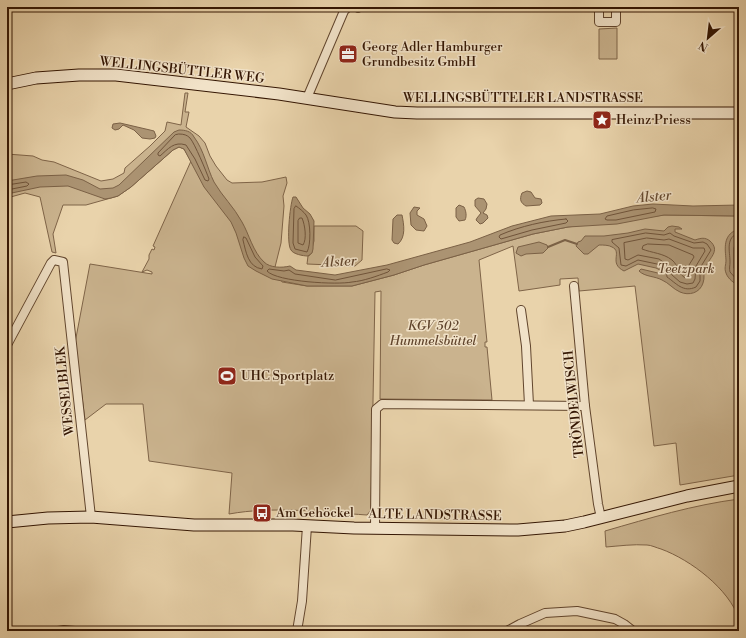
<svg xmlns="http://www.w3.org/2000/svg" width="746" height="638" font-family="'Libre Bodoni',serif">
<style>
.green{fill:#cab38e;stroke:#7f6448}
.water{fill:#ab9372;stroke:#7b6146}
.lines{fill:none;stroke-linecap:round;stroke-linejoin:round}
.shore{stroke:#70543a;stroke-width:1}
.stream{stroke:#7b6146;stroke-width:2}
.minor-casing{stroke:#61452d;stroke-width:10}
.secondary-casing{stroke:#341603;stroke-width:13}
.minor{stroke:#f1e2c8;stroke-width:8}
.secondary{stroke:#f1e2c8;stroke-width:11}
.labels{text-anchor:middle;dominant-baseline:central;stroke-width:3;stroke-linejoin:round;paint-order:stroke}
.poi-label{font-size:13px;fill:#341603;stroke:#f1e2c8;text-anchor:start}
.street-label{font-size:13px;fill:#341603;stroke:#f1e2c8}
.park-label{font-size:13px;font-style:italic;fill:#61452d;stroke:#f1e2c8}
.water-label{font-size:14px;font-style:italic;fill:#64482f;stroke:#f1e2c8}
</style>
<rect width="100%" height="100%" fill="#e9d3ab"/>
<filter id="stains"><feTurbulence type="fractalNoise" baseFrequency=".005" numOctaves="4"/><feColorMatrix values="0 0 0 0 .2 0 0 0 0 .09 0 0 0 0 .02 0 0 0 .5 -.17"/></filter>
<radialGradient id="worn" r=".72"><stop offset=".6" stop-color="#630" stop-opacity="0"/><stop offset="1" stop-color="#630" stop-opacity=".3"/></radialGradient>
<g class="green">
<polygon points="617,28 617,59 599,59 599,29"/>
<path d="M185 93H188L185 112H189L186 127 199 136 205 143 210 156 216 166 227 180 232 183 262 182 286 177 287 183 283 196 284 206 281 243 275 267 282 282 307 286H352L394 275 424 265 533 234 568 227 664 215 739 216V475L680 485 676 443 654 446 635 286 579 291 578 278 560 279V285L519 291 513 246 479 260 487 342H485V347H487L492 400 380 399 381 291 375 292 371 510 367 515C322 512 273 506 229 514L232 473 149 461 143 404H106L85 420 75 343 90 264 152 274V272L147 270 142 272 149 259V255L152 249 154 250 155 247 153 246 191 161 184 149 179 147 173 150 131 187 118 196 86 205H63L53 234 56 253 52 252 40 197 25 193 7 198V154L33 156 42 160 54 162 101 181 113 179 124 173 125 168 150 146 165 131 167 122 181 125Z"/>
<polygon points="314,226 356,226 363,231 362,260 355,266 307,264 308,256 310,255 314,241"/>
<path d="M739 499V619C729 589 691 560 661 549 657 548 651 545 647 545 633 544 619 546 606 547L605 531C650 518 693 505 739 499Z"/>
</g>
<g class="water">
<polygon points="120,123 150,130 154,131 156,136 155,138 150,139 142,138 134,130 123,125 119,129 115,130 112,128 113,124"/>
<path d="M179 130C185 130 191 131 194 137 204 150 207 168 214 182 222 196 234 207 242 222 249 234 253 252 264 262 270 268 282 268 290 266L296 270 335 275 387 265 470 242 512 226 551 216 600 214 633 206 653 204 693 206 739 205V216L664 215 617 224 568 227 533 234 424 265 394 275 352 286H307L272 279 256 271 248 266 244 258 236 233 231 222 204 187 184 149 179 147 173 150 131 187 118 196 111 198 105 199 68 186 40 187 7 194V181L37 176 66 175 83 180 100 189 113 188 119 185 174 132Z"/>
<path d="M527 191 531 192 535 198 541 199 542 203 540 205 526 206C521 203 519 200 522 193Z"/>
<path d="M293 197H296L303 208 310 214 314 221 313 249 312 253 308 256C303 256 293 254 291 250 286 243 290 205 293 197Z"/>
<polygon points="478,198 484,199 487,204 486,209 483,213 487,215 488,218 483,223 480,224 476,220 477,218 481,213 475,206 475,200"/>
<path d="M459 205 464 207C466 211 467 216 465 220L459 221 456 217V208Z"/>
<polygon points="414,207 420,208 417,211 417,215 424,219 427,226 424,231 416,230 411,225 410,213"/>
<path d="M397 215H402C404 225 406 237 398 244L394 243 392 240 393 219Z"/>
<path d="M672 226 679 227 682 229H675V232L695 240C701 238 705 237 710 241 721 251 709 258 705 268 703 273 705 278 703 283 700 293 689 296 680 292 673 289 669 283 662 280 655 276 645 277 639 271L641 269 662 274V271L656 268 638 264 624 271C608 263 623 252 612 247 609 245 603 245 599 245L588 254H584L576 246 578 242 581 241 585 236H604L628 233 645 229 664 231 668 227Z"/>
<path d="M736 230H739V286C734 283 728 279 726 273 724 268 726 265 726 260 725 248 723 236 736 230Z"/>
<polygon points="539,242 547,245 548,248 543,253 526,254 521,256 516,253 518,247"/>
</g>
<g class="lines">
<g class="shore">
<path d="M179 134C184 134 187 135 190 138 195 144 206 171 209 179L208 181 205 180 195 159 186 145C174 141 168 149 160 156L158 155V153L175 135Z"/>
<polyline points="7,185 26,182 29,184 27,186 7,190"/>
<path d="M296 206C299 208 304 212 306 215 311 222 311 245 307 252L295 249 293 243 294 209Z"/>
<polygon points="653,208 656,209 655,212 616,220 607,220 605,219 607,216 633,210"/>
<path d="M300 218H302C305 225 307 239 303 245L298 243V221Z"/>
<path d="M566 219 568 221 566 223 532 230 501 239 499 237 500 235C521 226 544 221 566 219Z"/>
<path d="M646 233 664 235 670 233 674 236 694 243 703 242 707 244 711 250 700 268V281L696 287C683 293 676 283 667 277L666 269 657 264 638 260 626 266 621 265 619 248 612 242V240Z"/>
<path d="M739 233C725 237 730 251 730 262 730 266 729 268 730 272L739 282"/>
<path d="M244 237 246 238 255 257 263 266 262 269C248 267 246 252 243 240Z"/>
<polygon points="647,238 664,240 669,239 693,248 704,248 705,251 696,266 695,279 693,283 687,284 680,282 672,275 669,266 659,259 638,255 628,260 625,259 624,243"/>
<polyline points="739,238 736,241 734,248 734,268 739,275"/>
<path d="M648 244 669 245 693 255 694 257 689 265 688 277 685 278C676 271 679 266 672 260 663 253 652 253 642 249L643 246Z"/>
<path d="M387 269 390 270 388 272C377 276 364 281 352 282 338 285 277 282 267 271L269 269 284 271 289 270 295 274 335 280Z"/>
</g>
<polyline class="stream" points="548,247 565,240 577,244"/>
<g class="minor-casing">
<g id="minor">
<polyline points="357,7 358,8"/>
<polyline points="599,7 599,22 616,22 616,7"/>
<polyline points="307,98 344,11 348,7"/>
<polyline points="574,286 585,406 598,504 601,518"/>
<polyline points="521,310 526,346 529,405"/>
<polyline points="7,345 51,263 54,260 63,262 91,517"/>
<polyline points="375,528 376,409 382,404 585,406"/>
<polyline points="58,631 64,630 75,631"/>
<polyline points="297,631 302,601 307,526"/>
<polyline points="507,631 520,624 545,613 577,611 615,619 624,624 633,631"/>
</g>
</g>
<g class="secondary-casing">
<g id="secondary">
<polyline points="7,84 36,78 79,75 116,75 279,94 395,112 417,113 739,113"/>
<polyline points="7,522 48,518 91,517 194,525 293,525 354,528 518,530 565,526 584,522 687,496 739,486"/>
</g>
</g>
<use href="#minor" class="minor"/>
<use href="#secondary" class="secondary"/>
</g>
<defs>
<g id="office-square" transform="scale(1)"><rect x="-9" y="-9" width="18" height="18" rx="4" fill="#8f2418" stroke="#f1e2c8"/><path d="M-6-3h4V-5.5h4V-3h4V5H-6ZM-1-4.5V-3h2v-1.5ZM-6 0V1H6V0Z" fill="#fff"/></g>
<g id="sight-square" transform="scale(1)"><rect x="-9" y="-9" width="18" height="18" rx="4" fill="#8f2418" stroke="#f1e2c8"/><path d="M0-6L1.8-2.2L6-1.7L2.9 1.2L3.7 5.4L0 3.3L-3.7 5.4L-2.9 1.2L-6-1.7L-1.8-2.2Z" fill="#fff"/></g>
<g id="stadium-square" transform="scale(1)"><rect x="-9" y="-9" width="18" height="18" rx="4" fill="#8f2418" stroke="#f1e2c8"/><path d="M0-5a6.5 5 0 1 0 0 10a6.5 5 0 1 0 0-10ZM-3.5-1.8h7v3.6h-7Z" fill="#fff"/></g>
<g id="bus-square" transform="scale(1)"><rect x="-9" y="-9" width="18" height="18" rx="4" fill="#8f2418" stroke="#f1e2c8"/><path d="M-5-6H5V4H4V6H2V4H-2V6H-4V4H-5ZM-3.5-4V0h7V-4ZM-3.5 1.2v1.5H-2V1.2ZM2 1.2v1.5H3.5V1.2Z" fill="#fff"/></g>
</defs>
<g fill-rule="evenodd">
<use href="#office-square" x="348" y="54"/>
<use href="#sight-square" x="602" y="120"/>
<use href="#stadium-square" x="227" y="376"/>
<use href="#bus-square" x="262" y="513"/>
</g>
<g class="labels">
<g class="poi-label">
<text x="362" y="47">Georg Adler Hamburger<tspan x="362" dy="15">Grundbesitz GmbH</tspan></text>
<text x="616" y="120">Heinz Priess</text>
<text x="241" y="376">UHC Sportplatz</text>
<text x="276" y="513">Am Gehöckel</text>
</g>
<g class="street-label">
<text transform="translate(182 70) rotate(6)">WELLINGSBÜTTLER WEG</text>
<text x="523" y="98">WELLINGSBÜTTELER LANDSTRASSE</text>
<text transform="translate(65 391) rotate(-96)">WESSELBLEK</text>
<text transform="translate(574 404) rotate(-96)">TRÖNDELWISCH</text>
<text transform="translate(435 515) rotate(1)">ALTE LANDSTRASSE</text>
</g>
<g class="park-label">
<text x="686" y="269">Teetzpark</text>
<text x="433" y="326">KGV 502<tspan x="433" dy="15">Hummelsbüttel</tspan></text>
</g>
<g class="water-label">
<text transform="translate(654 197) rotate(-5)">Alster</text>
<text transform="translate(339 262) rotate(-3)">Alster</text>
</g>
</g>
<rect width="746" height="638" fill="none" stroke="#e9d3ab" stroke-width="24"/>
<rect x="8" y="8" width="730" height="622" fill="none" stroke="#341603" stroke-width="2"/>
<rect x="12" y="12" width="722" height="614" fill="none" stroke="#341603"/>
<g transform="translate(708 38) rotate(208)" stroke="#f1e2c8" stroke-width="3" paint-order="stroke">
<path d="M0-3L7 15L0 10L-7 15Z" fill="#341603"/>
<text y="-6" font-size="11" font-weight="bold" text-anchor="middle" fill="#341603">N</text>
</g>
<rect width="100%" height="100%" filter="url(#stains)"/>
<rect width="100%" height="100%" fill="url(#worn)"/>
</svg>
